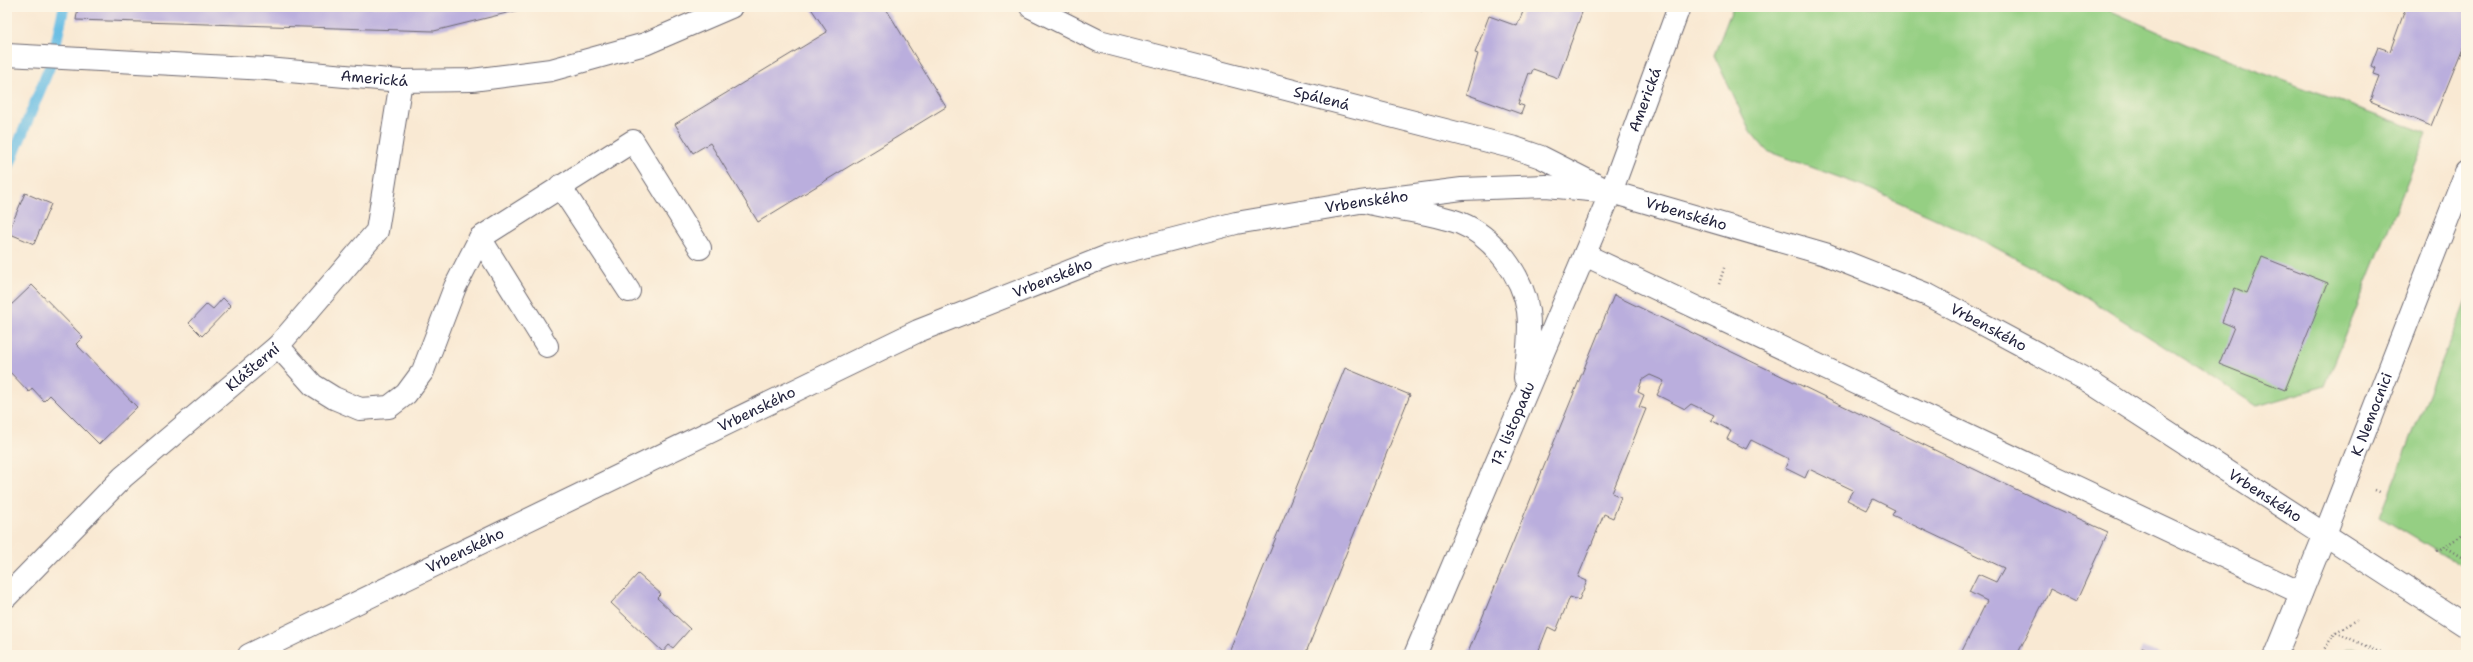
<svg xmlns="http://www.w3.org/2000/svg" width="2473" height="662" font-family="'Shantell Sans',sans-serif">
<style>
.green{fill:#95cf83;stroke:#5c785f}
.lines{fill:none;stroke-linecap:round;stroke-linejoin:round}
.stream{stroke:#68bde4;stroke-width:11}
.building{fill:#baaedd}
.minor-casing{stroke:#6d6870;stroke-width:24}
.major-casing{stroke:#6d6870;stroke-width:24}
.path{stroke:#6d6870;stroke-width:2.5;stroke-dasharray:1 3;stroke-linecap:butt}
.minor{stroke:#fff;stroke-width:22}
.major{stroke:#fff;stroke-width:22}
.labels{text-anchor:middle;dominant-baseline:central;stroke-width:3;stroke-linejoin:round;paint-order:stroke}
.street-label{font-size:15px;fill:#22223b;stroke:#fcf5e5}
</style>
<rect width="100%" height="100%" fill="#fcf5e5"/>
<filter id="ink" filterUnits="userSpaceOnUse"><feTurbulence type="fractalNoise" baseFrequency=".025" numOctaves="2"/><feDisplacementMap in="SourceGraphic" scale="8" xChannelSelector="R" yChannelSelector="G"/><feConvolveMatrix kernelMatrix="1 2 1 2 8 2 1 2 1" color-interpolation-filters="sRGB"/></filter>
<filter id="wash" filterUnits="userSpaceOnUse"><feTurbulence type="fractalNoise" baseFrequency=".012" numOctaves="4" result="noise"/><feDisplacementMap in="SourceGraphic" scale="16" xChannelSelector="R" yChannelSelector="G"/><feGaussianBlur stdDeviation="0.9" result="paint"/><feColorMatrix in="noise" values="0 0 0 0 0 0 0 0 0 0 0 0 0 0 0 0 0 1.4 0 .05"/><feComposite in="paint" operator="in"/></filter>
<g filter="url(#wash)">
<rect width="100%" height="100%" fill="#f9e9d3"/>
<g class="green">
<polygon points="1733,7 2102,7 2199,50 2427,133 2325,386 2257,406 2080,293 1974,236 1863,186 1767,151 1750,131 1714,55"/>
<polygon points="2466,301 2466,568 2380,516"/>
<polygon points="2353,647 2373,655 2345,655 2347,649"/>
</g>
<g class="lines">
<polyline class="stream" points="7,171 52,61 64,7"/>
</g>
<g id="blocks">
<g class="building">
<polygon points="78,7 527,7 527,8 434,31 76,20"/>
<polygon points="810,7 885,7 946,107 758,222 710,143 693,153 675,124 827,32"/>
<polygon points="1412,7 1423,7 1422,11"/>
<polygon points="1525,7 1584,7 1558,78 1533,69 1531,74 1529,73 1518,104 1524,106 1521,114 1466,94 1478,54 1475,53 1489,16 1517,26"/>
<polygon points="2406,7 2466,7 2466,40 2431,126 2370,101 2379,76 2373,74 2375,68 2371,66 2378,47 2390,51"/>
<polygon points="25,193 51,204 34,244 8,233"/>
<polygon points="2262,257 2328,283 2285,390 2219,364 2234,327 2222,322 2235,288 2247,293"/>
<polygon points="32,285 83,337 76,344 137,407 99,444 50,395 44,401 32,388 29,392 7,369 7,309"/>
<polygon points="1614,295 2036,499 2108,532 2076,602 2050,589 2017,655 1960,655 1987,601 1969,592 1978,574 1996,582 2004,568 1892,515 1895,510 1873,499 1867,510 1847,500 1853,490 1809,469 1805,478 1785,468 1789,459 1751,440 1746,449 1727,439 1731,431 1711,420 1714,415 1691,404 1685,409 1657,395 1664,381 1650,375 1642,380 1638,392 1644,395 1639,407 1646,409 1612,493 1621,497 1613,518 1604,514 1578,577 1587,581 1579,600 1570,597 1556,631 1548,627 1537,655 1467,655"/>
<polygon points="223,298 231,306 202,336 189,323 207,304 213,309"/>
<polygon points="1345,368 1410,395 1375,482 1305,655 1228,655"/>
<polygon points="638,574 661,594 657,598 690,629 673,648 669,645 663,652 611,603"/>
<polygon points="2142,647 2163,655 2139,655"/>
</g>
</g>
</g>
<g filter="url(#ink)">
<use href="#blocks" fill-opacity="0" stroke="#6d6870" stroke-width="1"/>
<g class="lines">
<g class="minor-casing">
<g id="minor">
<path id="s1" d="M1031 7 1099 41 1515 148 1541 157 1610 192"/>
<path id="s2" d="M7 55 267 69 401 81 472 80 551 70 645 44 731 7"/>
<polyline points="560,186 629,291"/>
<path d="M1365 202C1393 209 1434 213 1460 223 1493 236 1523 276 1528 311 1531 333 1527 356 1525 378"/>
<polyline points="480,238 547,346"/>
<polyline points="1585,255 2301,593"/>
<polyline points="278,346 313,385 334,398 360,409 389,407 406,394 423,371 455,287 480,238 633,141 700,248"/>
<path id="s3" d="M7 596 123 477 278 346 377 231 401 81"/>
<path id="s4" d="M1415 655 1611 192 1679 7"/>
<path id="s5" d="M2276 655 2325 534 2466 172"/>
</g>
</g>
<g class="major-casing">
<g id="major">
<path id="s6" d="M249 655 918 331 1108 256 1236 223 1360 202 1462 189 1546 186 1611 192 1825 254 1928 295 2085 379 2466 626"/>
</g>
</g>
<g class="path">
<polyline points="1719,284 1725,265"/>
<polyline points="2375,490 2382,493"/>
<polyline points="2443,546 2466,560"/>
<polyline points="2437,551 2466,533"/>
<polyline points="2336,632 2385,655"/>
<polyline points="2320,655 2336,632 2357,620"/>
</g>
<use href="#minor" class="minor"/>
<use href="#major" class="major"/>
</g>
</g>
<g class="labels">
<g class="street-label">
<text stroke="none"><textPath href="#s2" startOffset="368">Americká</textPath></text>
<text stroke="none"><textPath href="#s1" startOffset="306">Spálená</textPath></text>
<text stroke="none"><textPath href="#s4" startOffset="601">Americká</textPath></text>
<text stroke="none"><textPath href="#s6" startOffset="1212">Vrbenského</textPath></text>
<text stroke="none"><textPath href="#s6" startOffset="1536">Vrbenského</textPath></text>
<text stroke="none"><textPath href="#s6" startOffset="888">Vrbenského</textPath></text>
<text stroke="none"><textPath href="#s6" startOffset="1860">Vrbenského</textPath></text>
<text stroke="none"><textPath href="#s3" startOffset="336">Klášterní</textPath></text>
<text stroke="none"><textPath href="#s6" startOffset="564">Vrbenského</textPath></text>
<text stroke="none"><textPath href="#s5" startOffset="259">K Nemocnici</textPath></text>
<text stroke="none"><textPath href="#s4" startOffset="251">17. listopadu</textPath></text>
<text stroke="none"><textPath href="#s6" startOffset="2184">Vrbenského</textPath></text>
<text stroke="none"><textPath href="#s6" startOffset="240">Vrbenského</textPath></text>
</g>
</g>
<rect width="2473" height="662" fill="none" stroke="#fcf5e5" stroke-width="24"/>
</svg>
